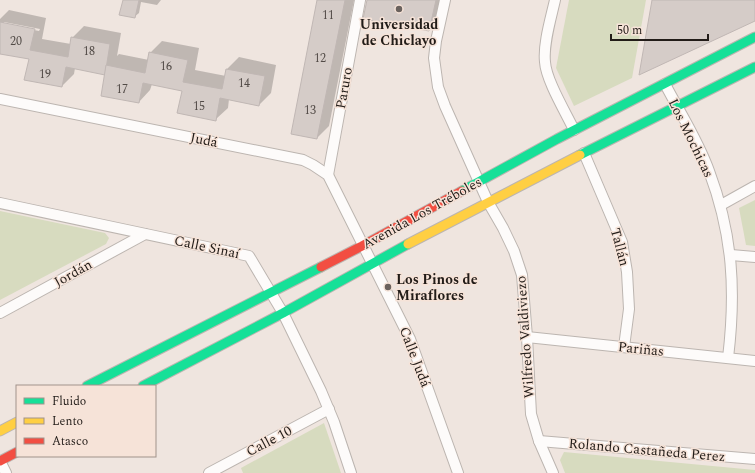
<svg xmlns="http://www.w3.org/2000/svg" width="755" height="473" font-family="Spectral,serif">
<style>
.green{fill:#d7dbbf}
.shadow{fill:#0003;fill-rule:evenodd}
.building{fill:#d5ccc8;stroke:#c0b7b4}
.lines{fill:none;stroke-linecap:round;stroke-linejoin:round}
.street-casing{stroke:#bcb5b0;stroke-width:12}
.fast-casing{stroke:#bcb5b0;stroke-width:11}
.slow-casing{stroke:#bcb5b0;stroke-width:11}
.jam-casing{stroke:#bcb5b0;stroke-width:11}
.street{stroke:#fdfbfa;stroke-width:10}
.fast{stroke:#16e098;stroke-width:9}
.slow{stroke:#ffcf43;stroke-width:9}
.jam{stroke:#f24e42;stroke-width:9}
.poi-dot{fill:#6a625e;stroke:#f6e3d8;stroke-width:1.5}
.labels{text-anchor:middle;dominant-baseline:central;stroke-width:3;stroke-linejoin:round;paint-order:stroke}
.number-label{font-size:12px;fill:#524b47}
.poi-label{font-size:14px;font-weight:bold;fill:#221c18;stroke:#f6e3d8}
.street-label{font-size:14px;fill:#221c18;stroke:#f6e3d8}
</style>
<rect width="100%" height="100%" fill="#efe5df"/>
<g class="green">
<polygon points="569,0 646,0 632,78 574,106 556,68"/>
<polygon points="755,200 755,246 746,245 739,208"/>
<polygon points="0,211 105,233 109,238 106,244 0,300"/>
<polygon points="324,423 341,473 243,473 241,468"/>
<polygon points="564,452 755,470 755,473 565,473 560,460"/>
</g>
<g class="shadow">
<polygon points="124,0 161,0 157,5 141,2 139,13 134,17"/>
<polygon points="318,0 354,0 329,126 317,138"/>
<polygon points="368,0 444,0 440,18 428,30"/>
<path d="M9 10 46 18 42 39 71 44 72 38 84 26 121 33 117 56 119 54 149 60 150 53 162 41 199 48 195 70 226 76 227 69 239 57 276 65 271 93 259 105 229 99 228 108 216 119 183 90 152 84 150 90 139 102 106 74 75 68 74 74 62 86 30 59 0 53V19ZM4 22 40 29 39 31 4 24Z"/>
</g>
<g class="building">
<polygon points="123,0 139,0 135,18 119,15"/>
<polygon points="317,0 345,0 317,139 291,134"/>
<polygon points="367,0 436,0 429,31 363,19"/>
<polygon points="652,0 755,0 755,21 639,75"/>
<polygon points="0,22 35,29 30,50 68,57 71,37 110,44 105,75 66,67 62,87 24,80 29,59 0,54"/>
<polygon points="149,52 188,60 183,82 222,89 226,69 265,76 259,106 220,98 216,121 177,113 182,91 143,83 139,103 101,96 106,65 145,73"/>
</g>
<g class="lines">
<g class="street-casing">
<g id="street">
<polyline points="445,0 436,41 434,58 438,87 445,106 488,202 503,228 514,251 522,275 527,337 531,414 539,441 553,473"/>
<path d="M555 0C551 18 543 44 545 62 546 80 566 113 574 130"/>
<path d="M665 84C680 113 698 140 709 171 733 235 736 291 728 358"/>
<polyline points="0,99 303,160 313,165 328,175 410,339 458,473"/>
<polyline points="584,153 622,242 627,272 629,309 624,347"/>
<polyline points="328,175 360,0"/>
<polyline points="0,203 249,256 283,313 321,391 334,422 351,473"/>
<polyline points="721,205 755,186"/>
<polyline points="731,255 755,257"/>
<polyline points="0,313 145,234"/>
<polyline points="527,337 755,361"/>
<polyline points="539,441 755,459"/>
<polyline points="0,461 6,473"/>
<polyline points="209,473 329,409"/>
</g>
</g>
<g class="fast-casing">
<g id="fast">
<polyline points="580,155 755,67"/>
<polyline points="462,191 557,139 755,37"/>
<polyline points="87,386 321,267"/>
<polyline points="143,386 283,313 408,244"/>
</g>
</g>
<g class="slow-casing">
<g id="slow">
<polyline points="408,244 580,155"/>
<polyline points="0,431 17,422"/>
</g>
</g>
<g class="jam-casing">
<g id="jam">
<polyline points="321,267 362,246 462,191"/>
<polyline points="0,461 17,452"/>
</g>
</g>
<use href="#street" class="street"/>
<use href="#fast" class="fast"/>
<use href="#slow" class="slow"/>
<use href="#jam" class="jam"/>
</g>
<g class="poi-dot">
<circle cx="399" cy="9" r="4"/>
<circle cx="388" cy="287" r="4"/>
</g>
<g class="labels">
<g class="number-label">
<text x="328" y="15">11</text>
<text x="16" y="41">20</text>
<text x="89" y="51">18</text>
<text x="320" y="58">12</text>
<text x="166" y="66">16</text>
<text x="45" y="74">19</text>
<text x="244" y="83">14</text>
<text x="122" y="89">17</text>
<text x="199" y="106">15</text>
<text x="310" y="110">13</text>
</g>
<g class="poi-label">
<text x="399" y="24">Universidad<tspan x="399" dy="16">de Chiclayo</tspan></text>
<text x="396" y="279" text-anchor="start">Los Pinos de<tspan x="396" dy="16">Miraflores</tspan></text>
</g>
<g class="street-label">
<text transform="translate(344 88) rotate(-80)">Paruro</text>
<text transform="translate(691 138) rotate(64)">Los Mochicas</text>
<text transform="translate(204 140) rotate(11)">Judá</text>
<text transform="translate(422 213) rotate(-29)">Avenida Los Tréboles</text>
<text transform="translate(207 247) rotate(12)">Calle Sinaí</text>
<text transform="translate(620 247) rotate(75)">Tallán</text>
<text transform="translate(73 273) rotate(-29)">Jordán</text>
<text transform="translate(525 337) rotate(-94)">Wilfredo Valdiviezo</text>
<text transform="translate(641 349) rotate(6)">Pariñas</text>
<text transform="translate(415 357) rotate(69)">Calle Judá</text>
<text transform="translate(269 441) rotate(-28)">Calle 10</text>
<text transform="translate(647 450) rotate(5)">Rolando Castañeda Perez</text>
</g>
</g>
<rect x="16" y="385" width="140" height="72" fill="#f6e3d8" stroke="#a1938b"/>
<rect x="24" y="398" width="20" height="6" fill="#16e098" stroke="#a1938b"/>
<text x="52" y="405" font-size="12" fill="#221c18">Fluido</text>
<rect x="24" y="418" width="20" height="6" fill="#ffcf43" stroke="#a1938b"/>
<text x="52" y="425" font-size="12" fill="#221c18">Lento</text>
<rect x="24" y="438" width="20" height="6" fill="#f24e42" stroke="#a1938b"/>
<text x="52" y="445" font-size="12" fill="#221c18">Atasco</text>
<path d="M611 34v6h97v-6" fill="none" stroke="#221c18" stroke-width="2"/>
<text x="617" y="34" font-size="12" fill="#221c18" stroke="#f6e3d8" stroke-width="3" paint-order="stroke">50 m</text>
</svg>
